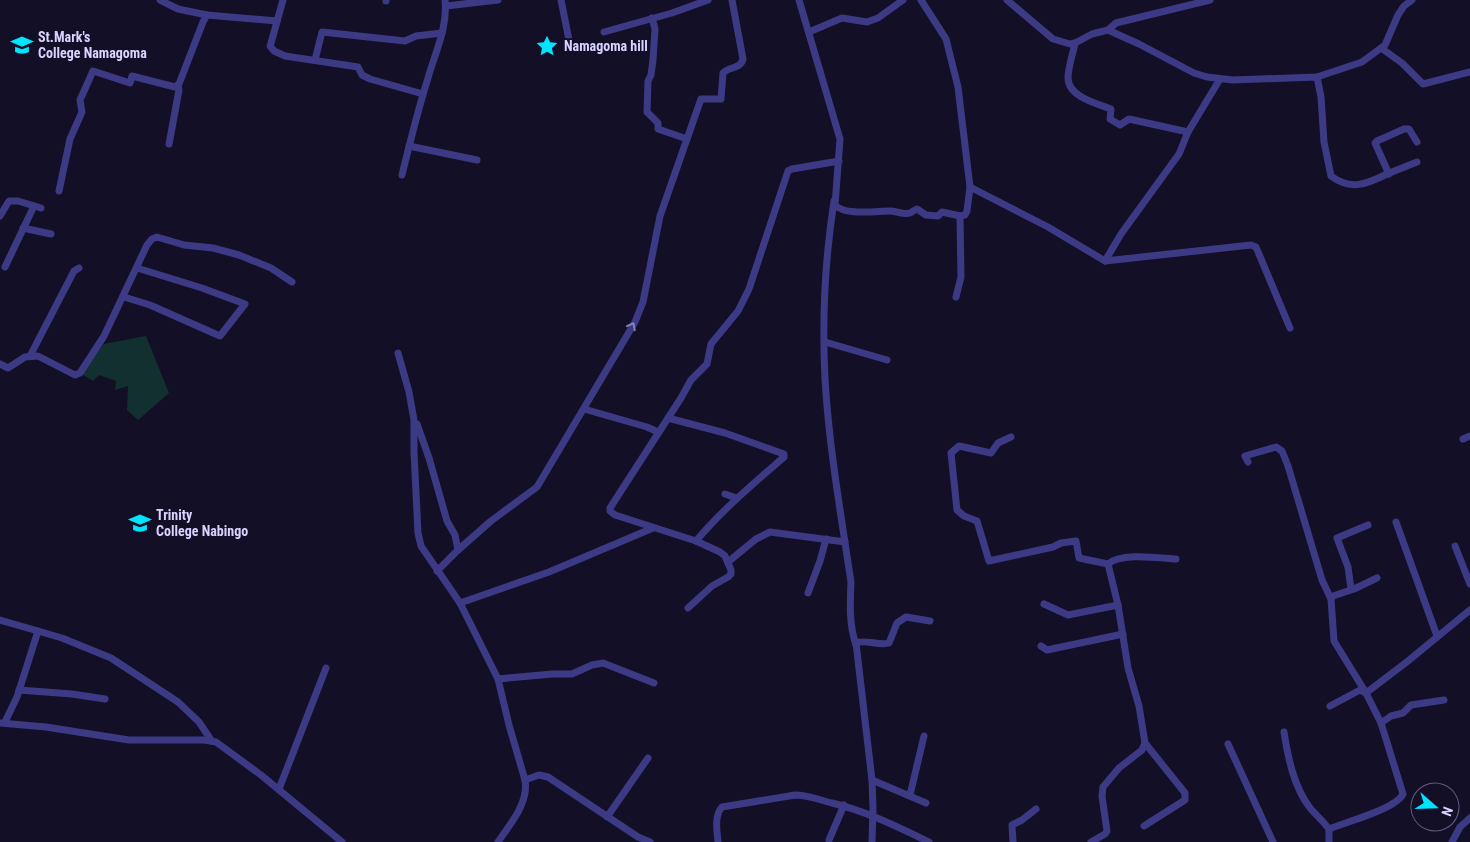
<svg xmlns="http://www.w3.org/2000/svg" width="1470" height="842" font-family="'Roboto Condensed',sans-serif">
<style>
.green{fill:#12302f}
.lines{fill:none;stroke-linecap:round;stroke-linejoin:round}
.minor{stroke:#3d3a85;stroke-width:7}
.oneway{stroke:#837fbc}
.labels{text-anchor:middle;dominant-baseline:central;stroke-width:4;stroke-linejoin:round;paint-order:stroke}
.poi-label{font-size:14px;font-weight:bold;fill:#d9d4ff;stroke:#130f26;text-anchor:start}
</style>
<rect width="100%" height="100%" fill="#130f26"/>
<polygon class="green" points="146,336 169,393 138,420 127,410 128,386 115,390 116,381 99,375 93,381 80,373 104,344"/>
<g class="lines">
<g class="minor">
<polyline points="160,0 178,9 207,15"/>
<polyline points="283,0 271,43 270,46 274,51 285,56 358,67 362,75 370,79 423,94"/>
<polyline points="561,0 570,45"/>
<path d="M799 0 840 139 835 205C845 216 876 211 890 211 896 211 904 215 910 213 912 212 914 210 917 209L926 215 938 216 942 212 960 216 965 215 967 211 970 187 958 87 946 39 921 0"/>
<polyline points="1007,0 1053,39 1070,44 1075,43 1092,34 1108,30 1139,44 1194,73 1207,77 1233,80 1317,77 1362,62 1385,45 1398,15 1404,6 1412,0"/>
<polyline points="386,1 386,0"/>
<polyline points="446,6 498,0"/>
<polyline points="652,18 655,29 653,60 651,75 648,81 647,112 658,123 658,129 687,139"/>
<polyline points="1108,30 1116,23 1210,0"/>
<polyline points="604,32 672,13 708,0"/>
<polyline points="809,32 842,18 867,22 878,18 903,0"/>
<path d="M1075 43C1073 54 1068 67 1068 78 1068 97 1098 104 1111 109L1110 119 1120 125 1129 119 1188 132"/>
<polyline points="1381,48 1402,63 1423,84 1470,72"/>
<polyline points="315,60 322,32 405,41 416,36 442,33"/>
<path d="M1317 77 1321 97 1324 142 1331 176C1351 191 1367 184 1387 174 1397 170 1407 166 1417 162"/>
<polyline points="169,144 179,90 178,85"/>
<polyline points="409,146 477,160"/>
<polyline points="1389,174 1375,143 1377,141 1404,129 1409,129 1417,142"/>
<path d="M402 175C410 142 418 110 428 78 435 53 448 27 445 0"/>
<polyline points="970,187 1048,227 1105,261 1251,245 1256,247 1290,328"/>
<polyline points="59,191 70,139 82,112 80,100 93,71 130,83 132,76 175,87 179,84 203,22 207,15 277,21"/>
<path d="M834 201C825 259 822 320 825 379 829 447 841 515 851 582 850 604 849 625 856 645"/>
<polyline points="0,216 9,201 18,201 41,208"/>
<polyline points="23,228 51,234"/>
<polyline points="1105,261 1121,234 1179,154 1188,132 1220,79"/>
<polyline points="5,267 34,206"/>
<polyline points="124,297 150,305 220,336 245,304 202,288 137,268"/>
<polyline points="956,297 961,277 960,216"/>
<polyline points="825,342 887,360"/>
<path d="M398 353 409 392 414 420V452L418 533 421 546 460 603 498 679 509 725 525 780C529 803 510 824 498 842"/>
<polyline points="30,356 74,271 79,268"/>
<polyline points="0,364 8,368 25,357 38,356 75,375 80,373 104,336 147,245 152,239 157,237 184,245 213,248 239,255 271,268 292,282"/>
<polyline points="584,409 647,427 658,432"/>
<path d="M668 418 725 433 784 454V457C753 484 722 510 696 541"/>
<polyline points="417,424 429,458 447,521 455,535 458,550"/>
<polyline points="1011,437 998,443 991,453 959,446 951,453 957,510 964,516 977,521 989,561 1053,547 1061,543 1076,541 1079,558 1108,564"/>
<polyline points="1463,439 1470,436"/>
<polyline points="1248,462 1245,456 1276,447 1282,451 1288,466 1322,580 1331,599"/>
<polyline points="725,494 736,498"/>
<polyline points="1396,522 1437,636"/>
<polyline points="1455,546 1470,584"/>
<polyline points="728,562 756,539 770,532 845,542"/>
<path d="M437 571 458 550 491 521 537 487 635 322 643 302 660 216 701 99H721L723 73C729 66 740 70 743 59L732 0"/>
<polyline points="1351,589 1348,567 1337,538 1368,525"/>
<polyline points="808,593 820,561 826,539"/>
<polyline points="460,603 549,572 653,528"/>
<polyline points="1044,604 1068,615 1118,605"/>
<polyline points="688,608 712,586 728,577 731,574 731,570 725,556 720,552 696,541 615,515 610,511 610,508 681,398 691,380 707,364 711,344 738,311 749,289 788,171 792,169 839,161"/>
<polyline points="0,620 38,631"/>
<polyline points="1041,646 1047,650 1123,634"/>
<polyline points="498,679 552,674 572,674 592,665 603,663 654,683"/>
<polyline points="19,690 72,694 105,699"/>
<polyline points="1330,706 1360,690 1366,693 1408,661 1470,610"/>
<polyline points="5,722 17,697 38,631 62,638 111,658 178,702 199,722 211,740"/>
<polyline points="0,723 46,727 129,740 204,740 216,742 261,775 342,842"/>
<polyline points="1381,723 1391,716 1403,713 1411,705 1444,700"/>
<path d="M1284 732C1288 758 1294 787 1310 808 1316 815 1323 821 1329 829V842"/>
<polyline points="1228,744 1273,842"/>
<polyline points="525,780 539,775 548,777 638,837 650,842"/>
<path d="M872 780 856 643C866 639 879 646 889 643L897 623 906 617 930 621"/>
<polyline points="279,789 326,668"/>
<polyline points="910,795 924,736"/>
<polyline points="607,817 648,758"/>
<polyline points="1144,826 1185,800 1185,793 1145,743"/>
<path d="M1329 829C1346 822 1396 809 1403 794L1381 723 1366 693 1334 641 1331 599 1333 596 1354 589 1377 578"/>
<polyline points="829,840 844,805"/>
<path d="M718 842C717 831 714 816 722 807L795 795C809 795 819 800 832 803 866 811 898 827 929 842"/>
<polyline points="872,842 873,808 872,780 926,803"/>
<polyline points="1013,842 1012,825 1022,820 1036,809"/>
<path d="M1091 842 1105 834 1107 831 1102 796 1103 787 1119 768 1142 750 1145 743 1139 706 1128 668 1118 605 1108 564C1121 552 1159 558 1176 559"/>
<polyline points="1452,842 1460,827 1470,818"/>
</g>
</g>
<defs><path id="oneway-chevron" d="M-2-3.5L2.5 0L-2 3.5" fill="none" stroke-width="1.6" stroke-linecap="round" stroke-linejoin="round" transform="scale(1.25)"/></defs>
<use class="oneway" href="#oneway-chevron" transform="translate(632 326) rotate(-62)"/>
<defs>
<g id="school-bare" transform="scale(1.725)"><path d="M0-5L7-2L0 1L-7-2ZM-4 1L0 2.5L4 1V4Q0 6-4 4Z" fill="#00e5ff" stroke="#130f26" stroke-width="2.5" paint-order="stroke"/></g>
<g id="sight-bare" transform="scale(1.725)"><path d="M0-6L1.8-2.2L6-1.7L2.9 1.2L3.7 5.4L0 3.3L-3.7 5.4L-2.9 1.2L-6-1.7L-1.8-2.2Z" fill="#00e5ff" stroke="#130f26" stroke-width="2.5" paint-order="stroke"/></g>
</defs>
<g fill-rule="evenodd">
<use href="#school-bare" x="22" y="45"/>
<use href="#sight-bare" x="547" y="46"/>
<use href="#school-bare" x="140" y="523"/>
</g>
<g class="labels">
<g class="poi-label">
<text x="38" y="37">St.Mark's<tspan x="38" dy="16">College Namagoma</tspan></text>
<text x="564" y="46">Namagoma hill</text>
<text x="156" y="515">Trinity<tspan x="156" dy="16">College Nabingo</tspan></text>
</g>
</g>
<g transform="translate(1435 807) rotate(110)"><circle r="24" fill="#130f26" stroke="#625e7d"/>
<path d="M0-4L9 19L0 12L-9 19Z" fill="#00e5ff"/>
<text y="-8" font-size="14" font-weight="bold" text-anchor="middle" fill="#d9d4ff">N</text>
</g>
</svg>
